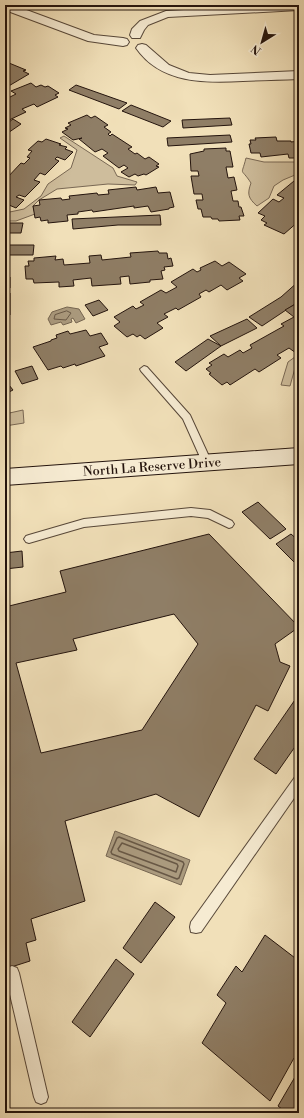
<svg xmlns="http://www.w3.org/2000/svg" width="304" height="1118" font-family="'Libre Bodoni',serif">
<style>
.green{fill:#cebd9c;stroke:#796854}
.water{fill:#ab9b7f;stroke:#756551}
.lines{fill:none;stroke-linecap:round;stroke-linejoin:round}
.shore-far1{stroke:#685846;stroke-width:1}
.shore{stroke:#685846;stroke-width:1.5}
.building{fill:#8f7e66;stroke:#24140d;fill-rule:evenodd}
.lane-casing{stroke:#574738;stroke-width:2}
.street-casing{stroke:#574738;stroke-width:2}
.secondary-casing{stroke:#24140d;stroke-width:2}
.lane{fill:#f6ebd2;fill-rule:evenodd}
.street{fill:#f6ebd2;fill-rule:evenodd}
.secondary{fill:#f6ebd2;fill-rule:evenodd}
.labels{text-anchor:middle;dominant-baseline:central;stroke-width:4;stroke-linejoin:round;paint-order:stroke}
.street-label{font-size:13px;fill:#24140d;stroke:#f6ebd2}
</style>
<rect width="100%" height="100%" fill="#f1e0b9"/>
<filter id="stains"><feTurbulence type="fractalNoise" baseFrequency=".005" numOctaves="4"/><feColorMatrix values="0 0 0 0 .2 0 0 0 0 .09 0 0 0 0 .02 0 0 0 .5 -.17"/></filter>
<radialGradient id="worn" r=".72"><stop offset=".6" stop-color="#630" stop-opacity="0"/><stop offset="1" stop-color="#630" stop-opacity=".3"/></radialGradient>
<g class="green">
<polygon points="64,136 113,168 117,176 137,182 135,185 108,184 57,189 39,200 33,206 35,214 16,221 5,221 5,213 24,209 41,196 48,184 71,168 77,150 60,138"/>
<path d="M246 158 264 162H299V171L295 175 283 180 274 186 269 198 257 206C248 198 247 194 251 183 240 166 241 178 246 158Z"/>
<polygon points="299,354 299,365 295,368 290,386 281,385 288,362"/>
<polygon points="23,410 24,423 5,426 5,414"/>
</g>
<g class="water">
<polygon points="67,307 79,309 85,319 76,323 73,318 71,319 72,322 63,325 61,322 51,325 48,319 52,312"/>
<polygon points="115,831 190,860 181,885 106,856"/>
</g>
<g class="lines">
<polygon class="shore-far1" points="67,311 71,313 66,320 54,319 55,315"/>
<g class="shore">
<polygon points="119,837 183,862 184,864 179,878 177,879 112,854 111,852 117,838"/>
<polygon points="122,843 177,864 178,866 176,872 119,851 118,849"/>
</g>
</g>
<g class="building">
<polygon points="9,63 26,70 23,71 29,74 7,87 5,86 5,65"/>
<polygon points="31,83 36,87 41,85 45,87 48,86 59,93 55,95 58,97 37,107 34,104 22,109 26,112 7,121 5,120 5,96 8,98 16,94 11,91"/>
<polygon points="76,85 127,103 119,109 69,90"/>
<polygon points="131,105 171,121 163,127 122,111"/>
<polygon points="87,115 91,118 95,116 108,125 104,127 111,132 108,134 110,136 112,134 132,147 128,149 135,154 137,153 145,159 149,157 159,164 156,166 159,167 146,175 144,174 138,176 135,174 129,177 121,172 128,168 124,165 119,168 103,156 108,153 102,149 95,152 79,139 82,138 73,140 62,132 68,129 65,128 71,125 68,123"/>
<polygon points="230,118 232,125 183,128 182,120"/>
<polygon points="13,119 21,124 5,135 5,125"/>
<polygon points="230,135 232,142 168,146 167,138"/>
<polygon points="276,137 277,141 291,141 291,142 299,141 299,158 289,158 288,154 261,157 260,153 251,153 249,144 251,144 250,140 256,140 255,138"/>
<polygon points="46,139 61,144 59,145 67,147 65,149 73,152 65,160 57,157 55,159 59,161 45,175 40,173 34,180 40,182 25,197 19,195 16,197 24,200 16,208 9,205 5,209 5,183 8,180 6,179 21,163 24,164 30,158 27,157 32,151 28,150 38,141 42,142"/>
<polygon points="226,148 226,151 230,151 233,167 226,167 228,178 234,177 237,190 231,191 233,201 238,201 239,207 241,207 244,216 239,216 240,220 219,221 218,219 212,219 211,217 203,217 201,209 198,209 196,200 203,200 202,194 194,194 191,176 199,176 198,171 191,171 190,154 204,151 204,149"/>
<polygon points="294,181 299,183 299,221 284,234 264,225 267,223 261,220 265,216 258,213 273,199 279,202 284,198 277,195"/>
<polygon points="136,187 137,190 156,187 158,193 170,192 174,207 169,208 169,209 151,212 148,206 134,208 134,206 93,212 92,210 78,212 78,214 67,215 68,221 48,223 48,220 41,221 40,217 35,218 33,206 40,205 39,200 61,198 62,200 70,199 69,196 97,193 98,195 109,194 108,190"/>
<polygon points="160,215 161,225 118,225 73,229 72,219"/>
<polygon points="5,223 23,223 21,233 5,233"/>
<polygon points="5,245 34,245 33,255 5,255"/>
<polygon points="158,251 159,253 167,253 168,259 171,258 173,266 164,267 165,270 161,271 163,279 150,280 150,282 130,284 129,276 120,277 121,284 92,286 91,278 73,280 74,286 59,287 59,282 34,283 33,279 26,279 25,266 29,266 28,261 34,261 34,258 56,256 55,260 63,259 64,265 90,263 89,256 101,255 102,260 131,257 130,253"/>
<polygon points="215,261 222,266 229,262 246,274 239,278 243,281 227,290 221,285 209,292 206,290 199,294 201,297 178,310 176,308 164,314 168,317 157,323 163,328 145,339 140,335 137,337 133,334 127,337 114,326 120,322 114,317 133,306 136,309 144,305 140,302 161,290 166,293 177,287 171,282 193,269 197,272 201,270 200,268"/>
<polygon points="5,266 7,266 6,277 10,277 10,288 5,288"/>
<polygon points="299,281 299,300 295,304 262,326 249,317 281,297"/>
<polygon points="5,293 10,293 10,315 5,316"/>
<polygon points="99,300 108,310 93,316 85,305"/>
<polygon points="299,302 299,351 296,353 289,348 277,355 281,358 259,372 255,369 230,385 227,382 222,385 209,374 211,373 206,369 212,365 209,363 224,354 228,357 240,350 243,353 252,348 250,345 284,326 281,324 294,317 285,310"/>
<polygon points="247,319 257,328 221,346 210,336"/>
<polygon points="5,325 9,325 9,336 5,337"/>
<polygon points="86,330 90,336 101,333 108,344 99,347 105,356 76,366 75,364 63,368 61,366 48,370 33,347 51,341 51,340 57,338 56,335 68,331 70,334"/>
<polygon points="208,339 221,346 186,371 175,362"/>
<polygon points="32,366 38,379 22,384 15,371"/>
<polygon points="5,380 13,390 5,394 9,398 5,400"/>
<polygon points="258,502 286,529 270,539 242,512"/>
<path d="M209 534 299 627 275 644 280 662 290 666 268 711 256 705 199 817 156 794 65 821 85 901 31 919 36 940 26 943 30 961 5 969V607L66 592 60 571ZM174 614 198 644 142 730 41 753 16 663 77 650 73 639Z"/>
<polygon points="291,534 299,541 299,567 276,544"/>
<polygon points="22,551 23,567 5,569 5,553"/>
<polygon points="299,694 299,741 276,774 254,759"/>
<polygon points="155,902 175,917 141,963 123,948"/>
<polygon points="265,935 299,961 299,1062 294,1058 270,1101 202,1043 226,1003 217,995 236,966 242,972"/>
<polygon points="116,959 134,974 90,1037 72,1022"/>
<polygon points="299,1070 299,1113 287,1113 278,1106"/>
</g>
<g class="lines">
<g class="lane-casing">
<g id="lane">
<polygon points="144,366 147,367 190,415 212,463 210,466 204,466 183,419 141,371 140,369"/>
<polygon points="191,508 210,510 232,521 234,524 232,527 229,528 208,518 191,516 84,527 29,543 26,542 24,539 26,536 29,535 84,519"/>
<polygon points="299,775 299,791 201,932 196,933 191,932 190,927 191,922 295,777"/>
<polygon points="12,966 17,968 19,973 48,1097 46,1102 41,1104 36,1102 34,1097 5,973 7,968"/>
</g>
</g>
<g class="street-casing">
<g id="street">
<polygon points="5,5 13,5 94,35 123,38 127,39 129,42 127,45 123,46 88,41 5,10"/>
<polygon points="272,5 299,5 299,10 168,17 148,25 144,30 140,38 132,38 130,35 132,29 140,21 166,11"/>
<path d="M142 44 146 45 169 65 189 73 210 75 299 71V79C280 80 262 80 243 81 205 83 161 84 136 48L138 45Z"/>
</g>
</g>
<g class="secondary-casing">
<polygon id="secondary" points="299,448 299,464 5,485 5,469"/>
</g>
<use href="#lane" class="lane"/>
<use href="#street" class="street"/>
<use href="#secondary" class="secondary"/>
</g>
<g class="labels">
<g class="street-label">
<text transform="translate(152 467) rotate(-4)">North La Reserve Drive</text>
</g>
</g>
<rect width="304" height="1118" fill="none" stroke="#f1e0b9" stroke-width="20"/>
<rect x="6" y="6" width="292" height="1106" fill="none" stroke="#24140d" stroke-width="2"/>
<rect x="10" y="10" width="284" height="1098" fill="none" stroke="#24140d"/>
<g transform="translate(262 42) rotate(217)" stroke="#f6ebd2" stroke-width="3" paint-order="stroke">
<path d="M0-3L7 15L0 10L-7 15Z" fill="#24140d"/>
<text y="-6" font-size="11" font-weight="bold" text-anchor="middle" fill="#24140d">N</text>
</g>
<rect width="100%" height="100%" filter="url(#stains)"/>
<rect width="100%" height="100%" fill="url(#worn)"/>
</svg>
